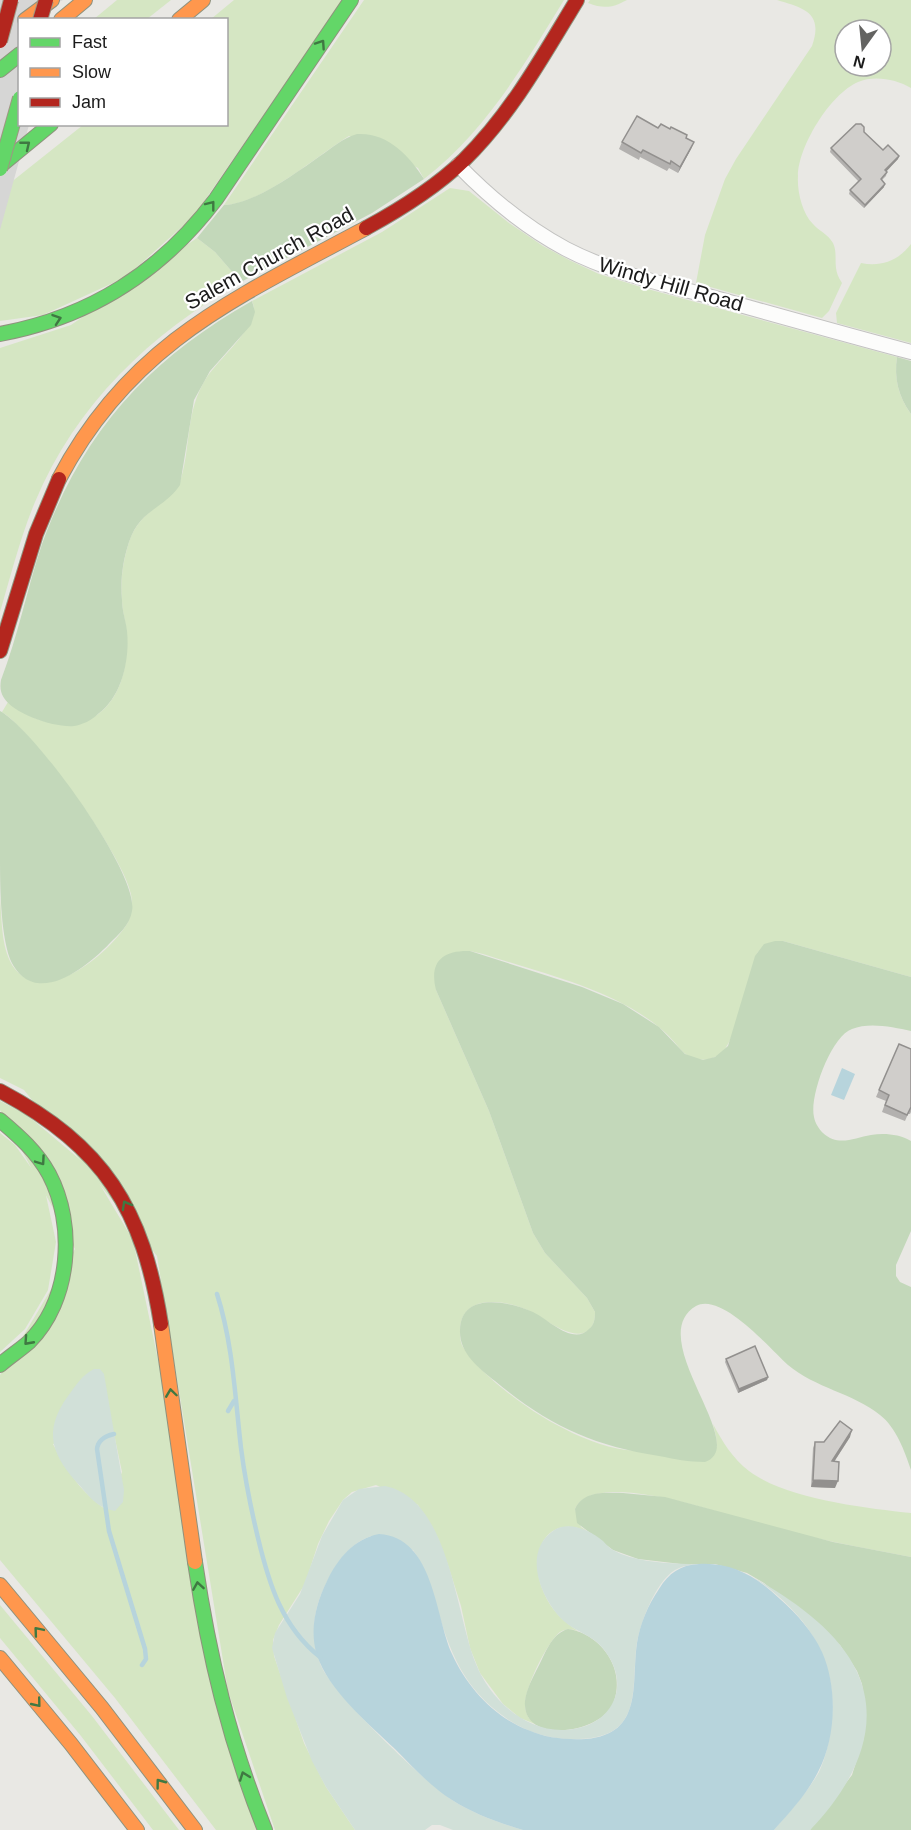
<svg xmlns="http://www.w3.org/2000/svg" width="911" height="1830" font-family="Arial,sans-serif">
<style>
.grass{fill:#d5e6c3;fill-rule:evenodd}
.forest{fill:#c3d8ba}
.wetland{fill:#d1e0d8}
.water{fill:#b7d4dc}
.pier{fill:#d6d6d5}
.lines{fill:none;stroke-linecap:round;stroke-linejoin:round}
.stream{stroke:#b7d4dc;stroke-width:4.5}
.street-casing{stroke:#c2c2c0;stroke-width:16}
.fast-casing{stroke:#8f927d;stroke-width:16}
.slow-casing{stroke:#8f927d;stroke-width:16}
.jam-casing{stroke:#8f927d;stroke-width:16}
.street{stroke:#fcfcfb;stroke-width:14}
.fast{stroke:#63d668;stroke-width:14}
.slow{stroke:#ff974d;stroke-width:14}
.jam{stroke:#b3261e;stroke-width:14}
.fast-bridge-casing{stroke:#9e9682;stroke-width:16;stroke-linecap:butt}
.jam-bridge-casing{stroke:#9e9682;stroke-width:16;stroke-linecap:butt}
.fast-bridge{stroke:#63d668;stroke-width:14}
.jam-bridge{stroke:#b3261e;stroke-width:14}
.wall{fill:#b3b1af}
.shaded-wall{fill:#92908e}
.building{fill:#d0cecb;stroke:#92908e;stroke-width:1.5}
.oneway{stroke:#3f7842}
.labels{text-anchor:middle;dominant-baseline:central;stroke-width:4.5;stroke-linejoin:round;paint-order:stroke}
.street-label{font-size:21px;fill:#1b1b1b;stroke:#fff}
</style>
<rect width="100%" height="100%" fill="#e9e8e4"/>
<g class="grass">
<polygon points="117,0 171,0 147,19 94,19"/>
<polygon points="234,0 343,0 194,216 126,277 43,315 0,321 0,191 83,125 226,124 226,20 211,19"/>
<path d="M364 0H564C524 65 486 131 424 179L418 168 349 136C316 156 263 204 224 205Z"/>
<path d="M590 0H627C612 8 604 9 588 3Z"/>
<path d="M777 0H911V88C896 79 874 75 858 82 830 94 798 147 798 176 797 191 802 213 813 224 819 231 828 234 833 243 839 256 831 267 842 283L829 311 822 318 696 283 705 235 725 179 736 159 812 46C824 12 803 8 777 0ZM845 30H881V66H845Z"/>
<path d="M450 188 469 191 509 223 543 246 569 260 599 274 644 288 897 357C894 378 898 396 911 414V977L783 941 758 952C747 975 738 1041 720 1054 708 1063 692 1061 682 1051 675 1043 669 1035 660 1028 613 989 541 973 483 954L470 951 436 990 489 1111 533 1233 545 1253 587 1298 595 1312C595 1319 594 1324 590 1329 574 1345 541 1315 525 1309 501 1299 462 1295 460 1329 460 1335 460 1342 463 1347 479 1374 529 1411 557 1425 577 1436 603 1447 626 1450 634 1451 644 1450 653 1449 674 1449 696 1448 717 1447L716 1436 713 1424C722 1441 733 1459 749 1471 786 1499 865 1508 911 1513V1557C876 1550 841 1544 807 1536 782 1530 757 1523 732 1516 701 1507 592 1471 575 1509L581 1527 587 1531C542 1512 528 1560 544 1593 551 1610 563 1621 578 1631 572 1629 566 1628 560 1632 547 1642 525 1688 525 1704 525 1715 530 1722 540 1726L520 1718 503 1704 480 1673 470 1648 461 1606 448 1565 438 1538 418 1505 376 1485 352 1492 343 1500 329 1521 318 1544 305 1584 279 1625 273 1640 274 1656 304 1743 326 1787 355 1830H275L228 1691 157 1256 24 1090 0 1078V898C2 921 1 951 15 969 46 1007 109 953 127 924 130 919 131 909 132 902 134 868 33 731 2 712L8 702C24 716 47 724 67 725 79 726 87 721 97 715 124 696 129 658 126 628 125 619 122 610 122 601 120 581 123 561 129 542 139 512 162 507 179 485 192 448 184 412 207 377 219 358 263 323 252 301L382 232Z"/>
<path d="M197 238 215 252 241 282C150 334 76 404 35 502 20 538 11 575 0 612V348L71 325Z"/>
<path d="M911 244V343L837 323 836 313 861 263C881 267 898 261 911 244Z"/>
<path d="M0 1101 27 1115 90 1168 133 1240 256 1830H216L115 1698 0 1560V1375L75 1249 0 1110ZM114 1434 122 1472 107 1510C82 1494 66 1470 53 1444Z"/>
<polygon points="0,1133 15,1145 44,1186 56,1242 48,1290 25,1329 0,1352"/>
<polygon points="0,1605 92,1716 179,1830 153,1830 81,1736 0,1638"/>
</g>
<g class="forest">
<path d="M357 134C387 132 409 155 424 179L372 213 241 282 215 252 197 238 224 205C254 204 296 173 320 156 332 148 343 138 357 134Z"/>
<path d="M252 301 255 312 251 325 210 371 194 400 180 485C164 509 140 509 129 542 123 560 120 580 122 600 122 611 126 621 127 631 130 659 122 697 98 714 92 720 82 725 74 726 55 728 14 714 4 698 0 692 0 686 1 680 18 636 27 589 42 544 83 431 148 360 252 301Z"/>
<path d="M897 357 911 361V414C898 396 894 378 897 357Z"/>
<path d="M0 711C34 729 140 874 132 911 130 925 118 935 109 944 85 969 33 1010 10 959 0 931 0 882 0 851 0 805 0 758 0 711Z"/>
<path d="M775 941H783L911 977V1031C893 1027 869 1022 852 1029 831 1036 809 1097 814 1117 815 1123 819 1129 823 1133 838 1147 854 1138 871 1135 884 1133 899 1134 911 1141V1231L896 1265V1276L900 1282 911 1287V1470C905 1452 896 1427 880 1415 853 1393 815 1388 788 1365 770 1349 722 1292 696 1306 642 1338 752 1446 705 1462 689 1462 674 1459 659 1456 591 1445 548 1425 495 1381 479 1368 459 1353 460 1330 461 1291 508 1301 533 1312 548 1319 573 1346 589 1329 594 1325 595 1319 595 1312L587 1298 545 1253 533 1233 489 1111 436 990C429 962 442 950 470 951L582 987 623 1004 659 1027 685 1054 703 1060 715 1057 728 1046 755 956 764 944Z"/>
<path d="M623 1493 665 1497 833 1542 911 1557V1830H810L852 1775 864 1737 866 1711 862 1684 857 1671 840 1645 764 1583 747 1573 715 1564H681L638 1559 613 1550 577 1523 575 1509C584 1490 606 1493 623 1493Z"/>
<path d="M568 1629C602 1634 627 1671 613 1704 600 1733 527 1744 525 1706 524 1691 536 1672 542 1659 548 1647 554 1633 568 1629Z"/>
</g>
<g class="wetland">
<path d="M94 1369H100L104 1374 124 1490 123 1502 115 1511C100 1509 90 1498 81 1487 52 1456 42 1432 68 1396 76 1385 82 1375 94 1369Z"/>
<path d="M385 1486C450 1499 455 1613 476 1664 490 1699 525 1732 565 1730 610 1728 633 1688 605 1651 595 1636 578 1633 565 1622 542 1602 521 1553 553 1531 568 1520 590 1530 603 1541 606 1544 609 1548 613 1550 618 1553 624 1555 630 1557 652 1563 675 1564 697 1564 690 1565 682 1566 675 1570 655 1582 638 1627 636 1650 632 1696 640 1737 579 1739 553 1740 527 1733 506 1718 463 1688 450 1652 436 1605 430 1585 425 1567 413 1550L371 1536C349 1544 336 1563 326 1584 313 1609 310 1636 320 1663 329 1691 426 1783 452 1800 474 1814 499 1823 523 1830H453L440 1825H432L425 1830H355L326 1787 312 1761 287 1698 272 1648 275 1633 300 1594 322 1536 343 1500 359 1489Z"/>
<path d="M753 1577C791 1599 838 1630 857 1672 884 1730 850 1789 810 1830H774C790 1811 807 1793 819 1772 827 1755 830 1736 832 1718 837 1655 803 1611 753 1577Z"/>
</g>
<g class="water">
<polygon points="842,1068 855,1074 844,1100 831,1095"/>
<path d="M379 1534C434 1537 435 1616 452 1654 467 1687 494 1717 528 1730 546 1738 566 1740 586 1739 644 1734 631 1684 637 1643 640 1624 648 1605 659 1589 669 1573 680 1565 699 1564 732 1562 757 1577 780 1599 797 1614 813 1632 822 1652 838 1688 836 1738 818 1772 807 1794 790 1812 774 1830H523C499 1823 474 1814 452 1800 431 1787 413 1767 395 1749 369 1724 328 1690 317 1655 309 1630 316 1603 327 1581 338 1558 354 1539 379 1534Z"/>
</g>
<polygon class="pier" points="0,0 63,0 20,20 20,124 29,125 0,230"/>
<g class="lines">
<g class="stream">
<path d="M217 1294C233 1344 235 1397 241 1448 245 1479 251 1509 258 1538 269 1584 282 1627 320 1657"/>
<polyline points="228,1411 234,1401"/>
<path d="M114 1434C105 1436 98 1440 97 1449L109 1531 145 1649 146 1659 142 1665"/>
</g>
<g class="street-casing">
<path id="street" d="M458 165C490 198 525 227 566 249 610 272 660 283 708 296 776 315 843 334 911 352"/>
</g>
<g class="fast-casing">
<g id="fast">
<polyline points="0,70 20,54"/>
<polyline points="0,166 51,124"/>
<path d="M0 334C91 317 161 272 216 199L351 0"/>
<path d="M0 1120C19 1136 37 1152 49 1174 76 1225 71 1300 29 1342 20 1350 9 1357 0 1365"/>
<path d="M195 1562C209 1657 229 1740 265 1830"/>
</g>
</g>
<g class="slow-casing">
<g id="slow">
<polyline points="25,20 52,0"/>
<polyline points="61,20 85,0"/>
<polyline points="179,20 203,0"/>
<path d="M59 479C131 342 238 297 366 228"/>
<polyline points="161,1324 195,1562"/>
<polyline points="0,1585 102,1708 195,1830"/>
<polyline points="0,1658 71,1744 137,1830"/>
</g>
</g>
<g class="jam-casing">
<g id="jam">
<path d="M366 228C401 209 435 188 464 160 511 114 543 56 577 0"/>
<polyline points="0,651 36,534 59,479"/>
<path d="M0 1091C104 1146 143 1209 161 1324"/>
</g>
</g>
<use href="#street" class="street"/>
<use href="#fast" class="fast"/>
<use href="#slow" class="slow"/>
<use href="#jam" class="jam"/>
<g class="fast-bridge-casing">
<polyline id="fast-bridge" points="0,169 20,98"/>
</g>
<g class="jam-bridge-casing">
<g id="jam-bridge">
<polyline points="40,20 46,0"/>
<polyline points="0,41 11,0"/>
</g>
</g>
<use href="#fast-bridge" class="fast-bridge"/>
<use href="#jam-bridge" class="jam-bridge"/>
</g>
<g class="wall">
<polygon points="658,128 686,138 694,142 691,149 678,173 669,168 667,171 640,157 639,160 619,149 622,142"/>
<polygon points="864,132 883,150 899,156 898,159 886,171 887,172 886,176 882,180 884,187 864,208 849,194 850,190 859,182 830,152 831,148"/>
<polygon points="911,1049 911,1112 910,1114 908,1114 905,1121 882,1112 886,1101 876,1097 879,1090"/>
<polygon points="726,1359 768,1377 767,1380 738,1393 725,1362"/>
<polygon points="850,1437 834,1462 835,1488 811,1487 813,1448 815,1442 824,1442"/>
</g>
<g class="shaded-wall">
<polygon points="694,142 691,149 678,173 680,167"/>
<polygon points="899,156 898,159 884,174 885,170"/>
<polygon points="885,184 884,187 864,208 865,205"/>
<polygon points="768,1377 767,1380 738,1393 739,1389"/>
<polygon points="852,1430 850,1437 830,1468 832,1461"/>
<polygon points="813,1480 838,1481 835,1488 811,1487"/>
</g>
<g class="building">
<polygon points="637,116 658,128 661,124 670,129 671,127 687,135 686,138 694,142 680,167 671,161 670,164 643,150 641,153 622,142"/>
<polygon points="856,124 861,124 864,127 864,132 883,150 888,145 899,156 885,170 887,172 881,179 885,184 865,205 850,190 861,179 831,148"/>
<polygon points="899,1044 911,1049 911,1107 907,1115 885,1105 889,1095 879,1090"/>
<polygon points="755,1346 768,1377 739,1389 726,1359"/>
<polygon points="840,1421 852,1430 832,1461 839,1462 838,1481 813,1480 815,1442 824,1442"/>
</g>
<defs><path id="oneway-chevron" d="M-2-3.5L2.5 0L-2 3.5" fill="none" stroke-width="1.6" stroke-linecap="round" stroke-linejoin="round" transform="scale(1.5)"/></defs>
<g class="oneway">
<use href="#oneway-chevron" transform="translate(321 44) rotate(-56)"/>
<use href="#oneway-chevron" transform="translate(26 145) rotate(-39)"/>
<use href="#oneway-chevron" transform="translate(211 205) rotate(-52)"/>
<use href="#oneway-chevron" transform="translate(57 319) rotate(-19)"/>
<use href="#oneway-chevron" transform="translate(41 1161) rotate(55)"/>
<use href="#oneway-chevron" transform="translate(126 1205) rotate(-119)"/>
<use href="#oneway-chevron" transform="translate(28 1341) rotate(132)"/>
<use href="#oneway-chevron" transform="translate(171 1393) rotate(-98)"/>
<use href="#oneway-chevron" transform="translate(198 1586) rotate(-99)"/>
<use href="#oneway-chevron" transform="translate(38 1631) rotate(-130)"/>
<use href="#oneway-chevron" transform="translate(37 1703) rotate(51)"/>
<use href="#oneway-chevron" transform="translate(244 1776) rotate(-110)"/>
<use href="#oneway-chevron" transform="translate(160 1783) rotate(-127)"/>
</g>
<g class="labels">
<g class="street-label">
<text transform="translate(269 258) rotate(-29)">Salem Church Road</text>
<text transform="translate(671 284) rotate(16)">Windy Hill Road</text>
</g>
</g>
<rect x="18" y="18" width="210" height="108" fill="#ffffff" stroke="#a4a4a4" stroke-width="1.5"/>
<rect x="30" y="38" width="30" height="9" fill="#63d668" stroke="#a4a4a4" stroke-width="1.5"/>
<text x="72" y="48" font-size="18" fill="#1b1b1b">Fast</text>
<rect x="30" y="68" width="30" height="9" fill="#ff974d" stroke="#a4a4a4" stroke-width="1.5"/>
<text x="72" y="78" font-size="18" fill="#1b1b1b">Slow</text>
<rect x="30" y="98" width="30" height="9" fill="#b3261e" stroke="#a4a4a4" stroke-width="1.5"/>
<text x="72" y="108" font-size="18" fill="#1b1b1b">Jam</text>
<g transform="translate(863 48) rotate(195)"><circle r="28" fill="#ffffff" stroke="#a4a4a4" stroke-width="1.5"/>
<path d="M0-4.5L10 22L0 15L-10 22Z" fill="#636361"/>
<text y="-9" font-size="16" font-weight="bold" text-anchor="middle" fill="#1b1b1b">N</text>
</g>
</svg>
